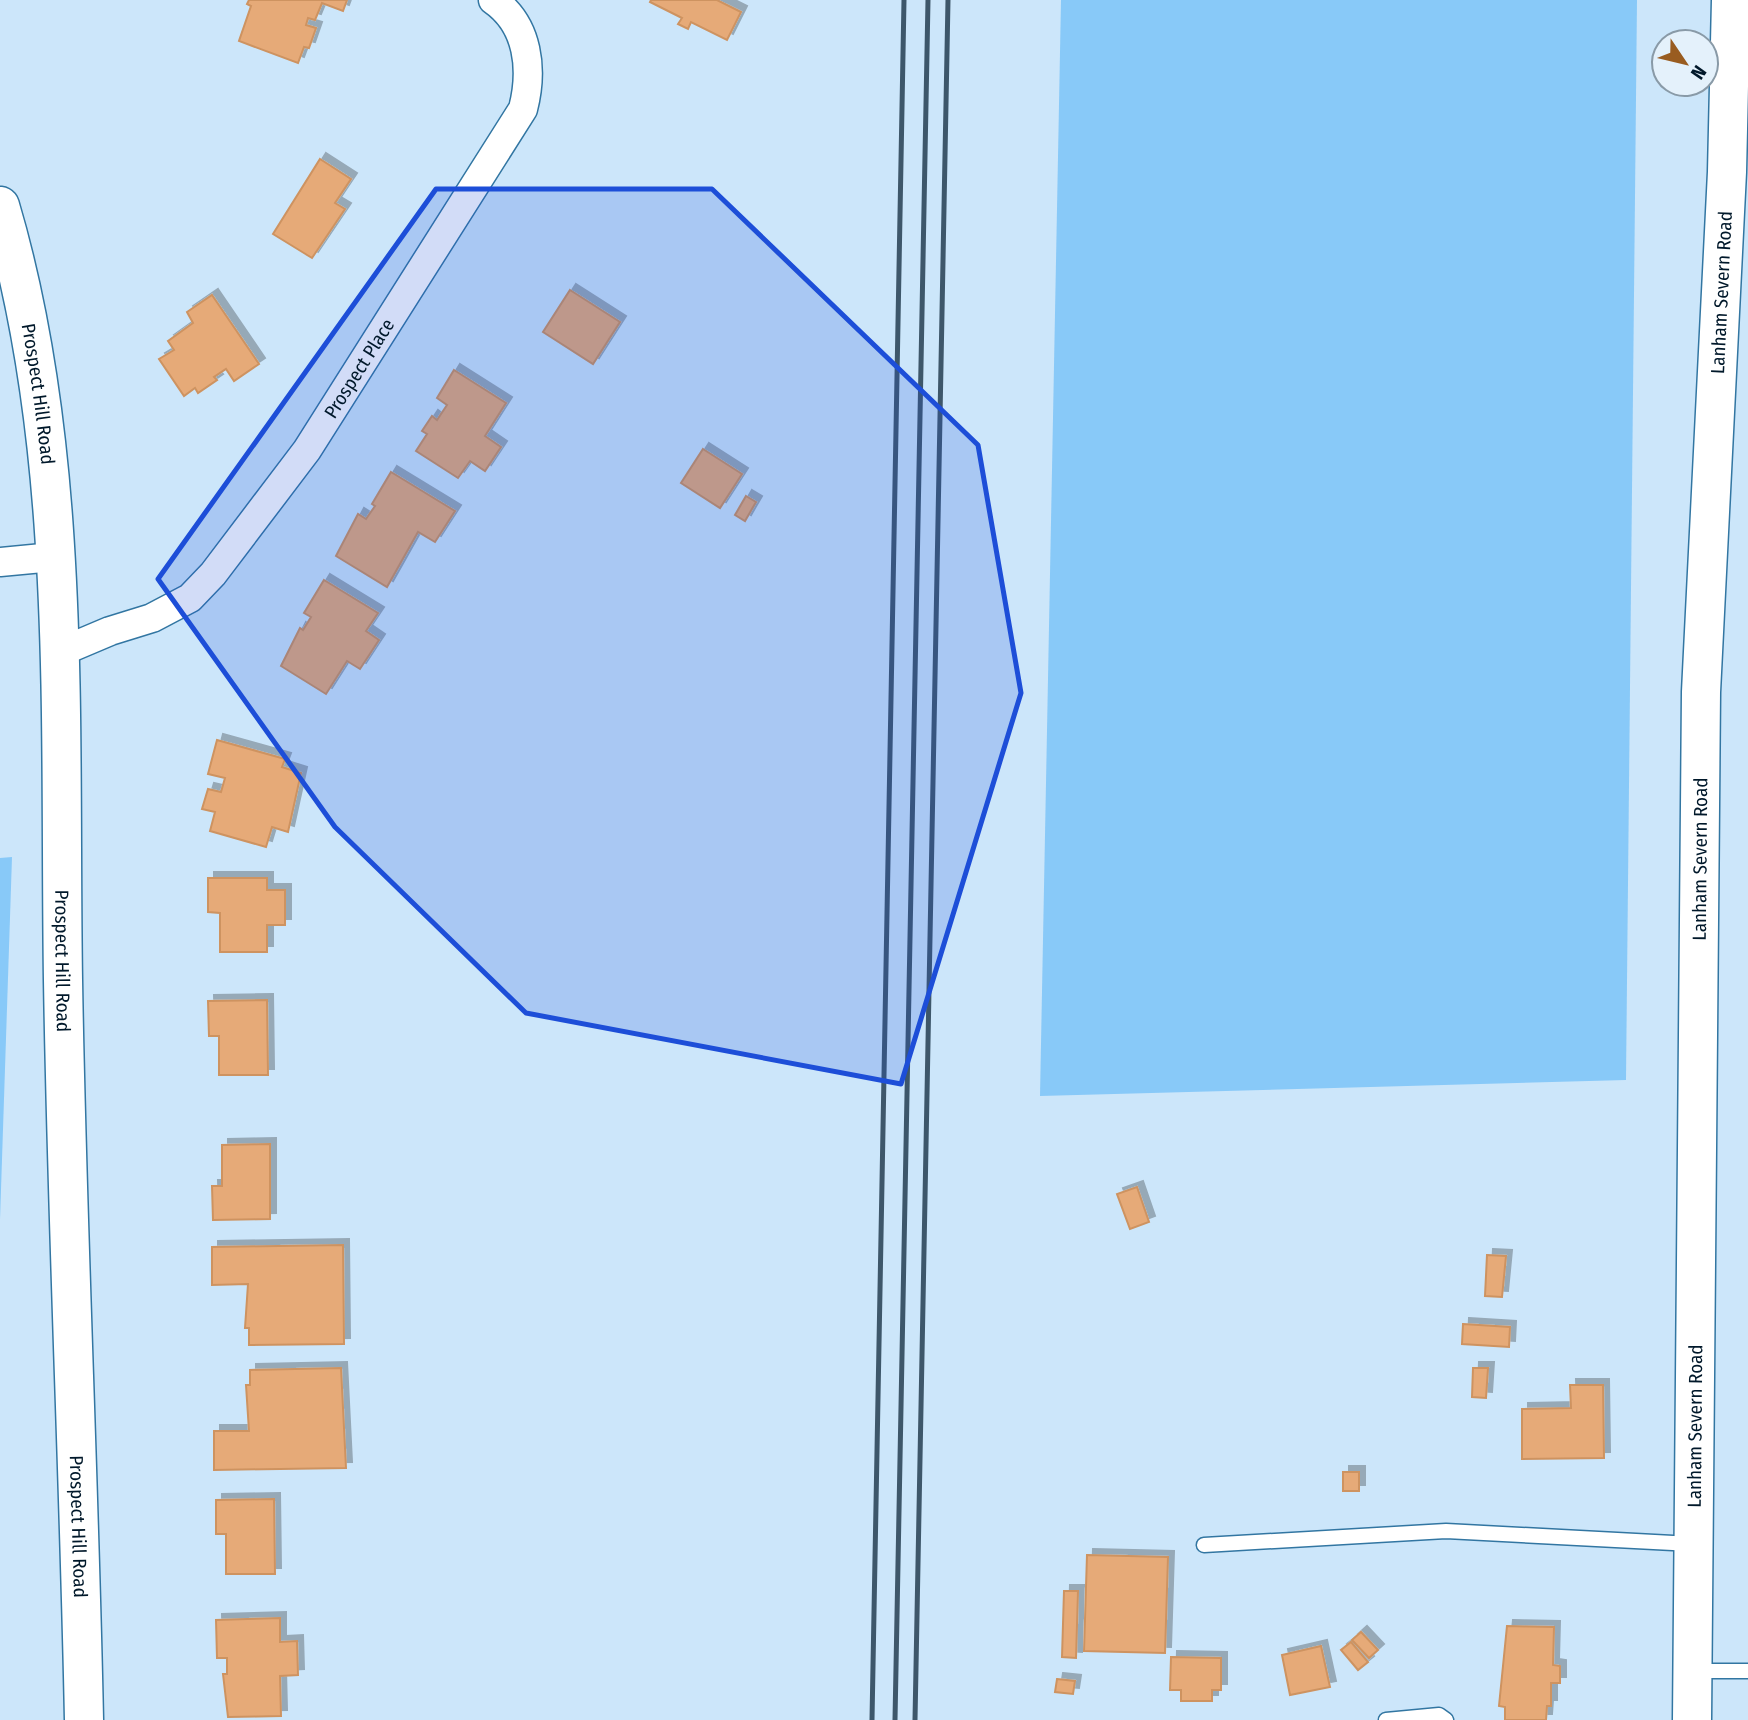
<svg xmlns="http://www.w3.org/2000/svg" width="1748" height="1720" font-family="'Fira Sans Condensed',sans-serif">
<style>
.green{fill:#88c9f8}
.building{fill:#e6aa78;stroke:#ce9361;stroke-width:2;filter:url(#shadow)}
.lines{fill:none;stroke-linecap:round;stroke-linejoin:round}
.lane-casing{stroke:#3276a2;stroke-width:17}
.street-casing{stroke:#3276a2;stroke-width:31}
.secondary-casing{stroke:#3276a2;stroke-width:41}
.lane{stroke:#fff;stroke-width:14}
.street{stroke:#fff;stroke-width:28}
.secondary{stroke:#fff;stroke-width:38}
.rail{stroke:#3e576a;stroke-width:5}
.marked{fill:#1d4ed8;fill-opacity:0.2;stroke:#1d4ed8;stroke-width:5;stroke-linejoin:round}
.labels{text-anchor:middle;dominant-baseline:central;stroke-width:5;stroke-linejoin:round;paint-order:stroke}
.street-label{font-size:19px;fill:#00182a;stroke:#e4f1fb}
</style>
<defs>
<filter id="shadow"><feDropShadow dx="6" dy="-6" stdDeviation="0" flood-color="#0004"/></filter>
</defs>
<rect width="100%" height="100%" fill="#cce6fa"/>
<g class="green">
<polygon points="1061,0 1637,0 1626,1080 1040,1096"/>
<polygon points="12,857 0,1220 0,858"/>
</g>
<g class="building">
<polygon points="249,0 347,0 343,11 322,3 315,20 308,18 306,25 316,28 309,48 304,47 298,63 239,41 251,6 247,4"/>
<polygon points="651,0 717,0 741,12 727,40 691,22 688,29 678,24 682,18 650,2"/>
<polygon points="320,159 351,179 335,203 345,209 312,258 273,234"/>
<polygon points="570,290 620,322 593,364 543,332"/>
<polygon points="212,295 259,364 234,381 226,369 214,377 217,380 198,393 195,388 184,396 159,359 174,350 168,341 193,323 187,312"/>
<polygon points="454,370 506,403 485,436 501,447 485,471 470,461 458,478 416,451 427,434 422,431 432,416 437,420 447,405 437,398"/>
<polygon points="703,449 742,474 720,508 681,483"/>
<polygon points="391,472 455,511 435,542 418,532 387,587 336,556 358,514 366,519 375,506 372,504"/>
<polygon points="746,496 756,502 745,521 735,515"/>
<polygon points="324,580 378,613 366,631 379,640 360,669 347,661 326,694 281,666 300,628 303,630 311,617 304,613"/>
<polygon points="217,740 285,759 282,767 301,773 288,832 272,827 266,847 210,831 215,812 202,809 208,789 221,792 225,778 208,774"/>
<polygon points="208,878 267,878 267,890 285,890 285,925 267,925 267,952 220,952 220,913 208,912"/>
<polygon points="267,1000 268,1075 219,1075 219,1036 209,1036 208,1001"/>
<polygon points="270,1144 270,1219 213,1220 212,1186 222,1186 222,1145"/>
<polygon points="1137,1187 1149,1222 1130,1229 1117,1194"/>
<polygon points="343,1245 344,1344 249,1345 249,1328 245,1328 248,1284 212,1285 212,1247"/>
<polygon points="1487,1255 1506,1256 1502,1297 1485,1296"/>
<polygon points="1463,1324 1510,1327 1509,1347 1462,1344"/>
<polygon points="341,1368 346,1468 214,1470 214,1431 249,1431 246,1385 250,1385 250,1370"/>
<polygon points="1473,1368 1488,1368 1486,1398 1472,1397"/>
<polygon points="1570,1385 1603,1385 1604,1458 1522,1459 1522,1409 1571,1408"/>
<rect x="1343" y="1472" width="16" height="19"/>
<polygon points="274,1499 275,1574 226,1574 226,1534 216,1534 216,1500"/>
<polygon points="1087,1555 1168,1557 1165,1653 1084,1651"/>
<polygon points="1064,1591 1078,1591 1076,1658 1062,1657"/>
<polygon points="280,1618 280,1642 297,1641 298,1675 280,1676 281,1716 228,1717 223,1674 227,1674 227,1658 217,1658 216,1620"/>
<polygon points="1507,1626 1554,1627 1553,1665 1560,1666 1560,1683 1551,1683 1551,1706 1547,1706 1546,1720 1505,1720 1505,1707 1499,1706"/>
<polygon points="1361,1632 1378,1650 1369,1658 1352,1640"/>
<polygon points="1351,1642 1368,1662 1358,1670 1341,1650"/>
<polygon points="1321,1646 1330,1687 1290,1695 1282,1655"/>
<polygon points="1171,1657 1221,1658 1221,1690 1212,1690 1212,1701 1181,1701 1181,1690 1170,1690"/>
<polygon points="1057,1679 1075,1681 1073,1694 1055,1692"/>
</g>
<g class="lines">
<g class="lane-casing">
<g id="lane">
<polyline points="1204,1545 1446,1531 1692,1544"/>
<polyline points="1694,1671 1748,1671"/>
<polyline points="1386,1720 1439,1715 1446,1720"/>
</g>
</g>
<g class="street-casing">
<g id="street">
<polyline points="0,562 53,557"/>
<path id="s1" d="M58 653 110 631 152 618 190 598 213 574 307 450 523 109C533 70 529 25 493 0"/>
</g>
</g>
<g class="secondary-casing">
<g id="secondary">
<path id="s2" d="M0 206C73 452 59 725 63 980 67 1227 79 1473 84 1720"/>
<path id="s3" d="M1692 1720 1701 692 1727 172 1731 0"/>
</g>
</g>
<use href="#lane" class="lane"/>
<use href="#street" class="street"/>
<use href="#secondary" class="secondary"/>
<g class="rail">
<polyline points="872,1720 904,0"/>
<polyline points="895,1720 928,0"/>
<polyline points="915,1720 948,0"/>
</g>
</g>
<path class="marked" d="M436 189H712L978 445 1021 693 901 1084 526 1013 335 827 158 579Z"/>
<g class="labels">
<g class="street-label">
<text stroke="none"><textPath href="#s3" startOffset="1428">Lanham Severn Road</textPath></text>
<text stroke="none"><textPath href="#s1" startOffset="429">Prospect Place</textPath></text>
<text stroke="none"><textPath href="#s2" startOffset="192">Prospect Hill Road</textPath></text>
<text stroke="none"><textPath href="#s3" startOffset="861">Lanham Severn Road</textPath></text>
<text stroke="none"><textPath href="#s2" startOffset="760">Prospect Hill Road</textPath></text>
<text stroke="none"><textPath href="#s3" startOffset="294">Lanham Severn Road</textPath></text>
<text stroke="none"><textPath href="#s2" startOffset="1326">Prospect Hill Road</textPath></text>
</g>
</g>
<g transform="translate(1685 63) rotate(125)"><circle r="33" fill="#e4f1fb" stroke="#899aa7" stroke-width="2"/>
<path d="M0-5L12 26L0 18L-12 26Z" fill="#995c20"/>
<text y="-10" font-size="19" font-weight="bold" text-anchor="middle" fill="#00182a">N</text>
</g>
</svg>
